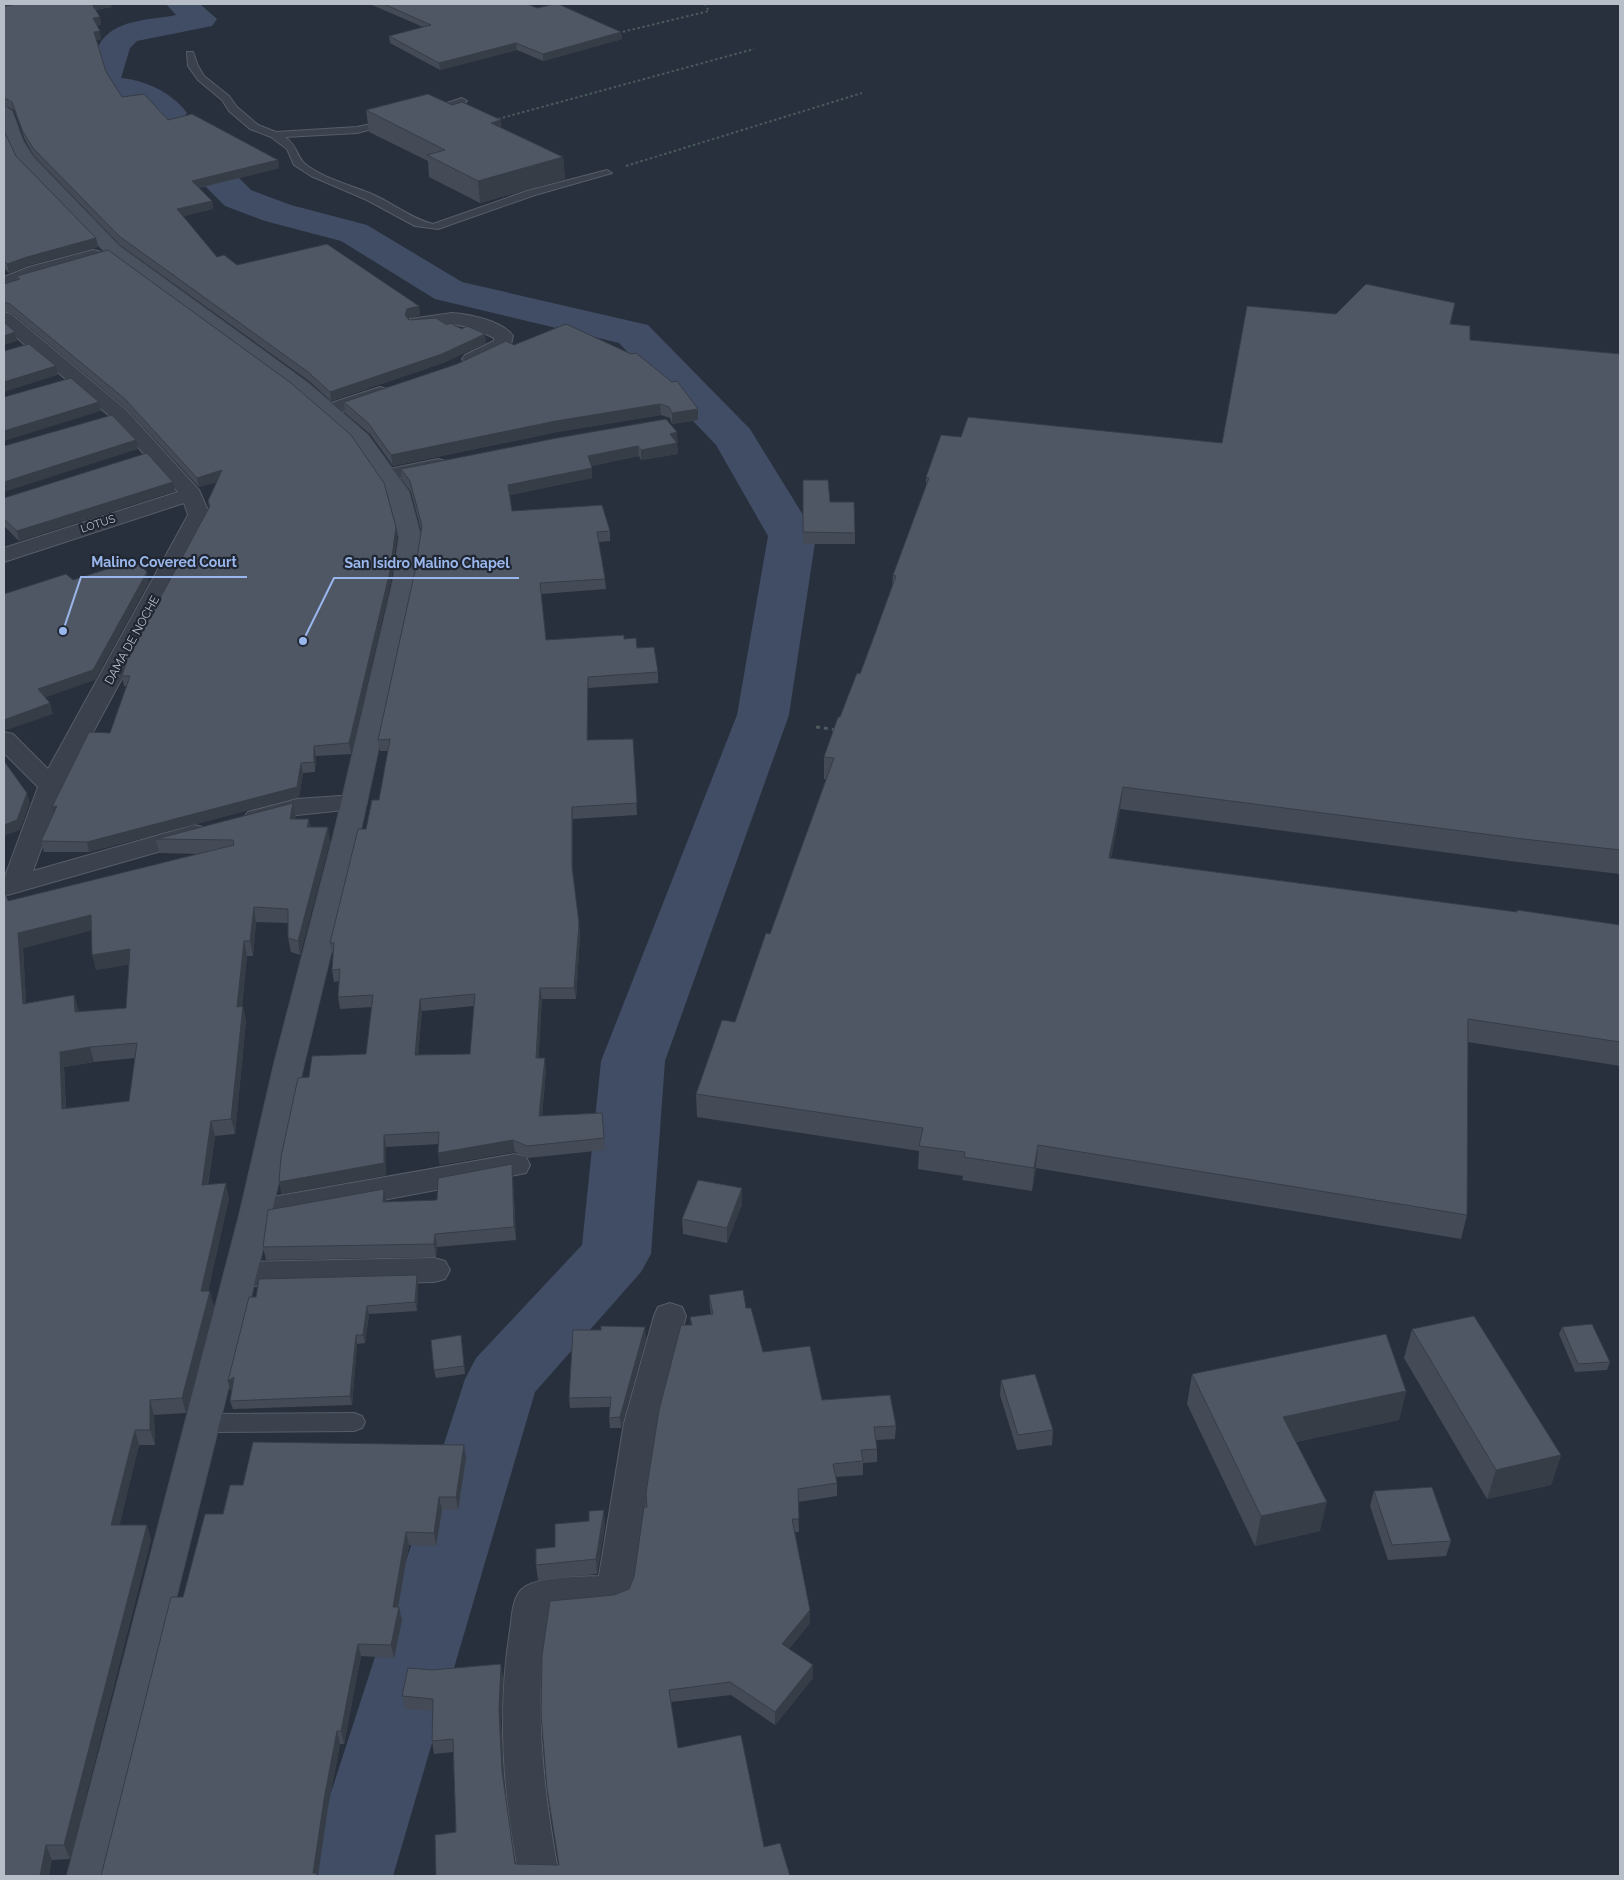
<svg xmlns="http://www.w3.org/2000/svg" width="1624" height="1880" font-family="Raleway,sans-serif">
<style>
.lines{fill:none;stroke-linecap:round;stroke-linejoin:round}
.river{fill:#404d64;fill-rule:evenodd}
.lane-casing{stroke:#575d68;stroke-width:2}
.street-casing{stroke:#575d68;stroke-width:2}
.secondary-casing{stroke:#454b56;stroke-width:2}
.path-far1{stroke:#4a5a5d;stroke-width:2;stroke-dasharray:2.5 2.5;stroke-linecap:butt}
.path{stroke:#4a5a5d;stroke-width:3;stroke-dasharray:4 4;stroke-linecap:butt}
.lane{fill:#3c424d;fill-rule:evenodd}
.street{fill:#3c424d;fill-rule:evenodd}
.secondary{fill:#4a5260;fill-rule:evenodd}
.wall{fill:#444b57;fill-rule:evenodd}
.shaded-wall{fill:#373d47}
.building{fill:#4f5765;stroke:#373d47;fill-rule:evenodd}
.labels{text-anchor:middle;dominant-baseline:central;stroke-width:4.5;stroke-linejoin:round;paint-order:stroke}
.far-street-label{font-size:11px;fill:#b8bec8;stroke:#212732}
.street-label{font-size:12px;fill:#b8bec8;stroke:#212732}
.leader{fill:none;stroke:#99b7ec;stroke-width:2}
.callout-dot{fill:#99b7ec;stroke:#212732;stroke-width:2}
.callout-label{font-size:14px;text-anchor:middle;font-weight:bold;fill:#99b7ec;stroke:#212732;stroke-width:4.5;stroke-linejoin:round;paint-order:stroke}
</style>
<rect width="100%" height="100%" fill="#28303d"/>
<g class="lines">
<path class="river" d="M166 4H200L217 19 212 26 137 41 130 48 121 78C145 80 173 93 187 113L179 126 182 131 219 158 251 190 291 205 367 225 462 282 648 325 750 429 816 536 789 715 665 1061 651 1254 641 1272 535 1392 393 1876H304L465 1379 476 1358 582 1245 601 1061 737 715 768 536 716 445 619 343 435 299 341 241 265 221 225 206 193 174 156 144 145 126 151 115 126 99 90 92 85 85C90 72 93 57 99 45 113 19 150 20 176 15Z"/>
<g class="lane-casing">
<g id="lane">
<path d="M187 52H193L198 66 204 76 229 96 237 107 258 125 276 132 357 127 395 119V123L357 133 285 137C299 148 295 153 303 162 318 177 354 186 374 195 394 204 412 219 433 224L527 191 607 170 612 173 535 195 438 229 415 226 367 200 311 176 294 165 287 149 271 137 250 129 229 111 222 100 198 80 188 66Z"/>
<polygon points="462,98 467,101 465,103 428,114 423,111"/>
<polygon points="354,1413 362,1416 365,1422 362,1428 354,1431 203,1432 195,1429 192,1423 195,1417 203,1414"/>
</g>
</g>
<g class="street-casing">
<g id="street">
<polygon points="93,250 99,251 102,255 99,259 41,275 4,288 4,277 29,267"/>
<polygon points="4,312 11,314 126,410 199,490 210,515 64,786 33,871 194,825 203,827 207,833 203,839 4,896 4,879 38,787 4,753 4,732 13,734 48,769 188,515 184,503 4,562 4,548 178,492 112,418 4,327"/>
<path d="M452 313C469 314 503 321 513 336L510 348 479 363H465L462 359 465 355 494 341V338C477 329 461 323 442 324 431 325 421 330 410 327L408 323 410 319Z"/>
<polygon points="380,387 387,389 390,393 387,397 329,416 322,414 319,410 322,406"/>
<polygon points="438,459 445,461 448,465 445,469 387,481 380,479 377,475 380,471"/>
<polygon points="354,795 363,798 367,803 363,808 297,815 257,825 248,822 244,817 248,812 297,799"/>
<polygon points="515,1154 526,1157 530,1165 526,1173 256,1224 245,1220 240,1212 245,1204 256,1200"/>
<polygon points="434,1258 445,1261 450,1270 445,1279 434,1282 240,1286 229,1283 224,1274 229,1265 240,1262"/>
<path d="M670 1303 682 1307 686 1316 658 1423 633 1590 628 1601 615 1606 550 1612C547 1633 542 1655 541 1677 538 1744 547 1811 559 1876H519C503 1793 497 1713 510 1630 512 1617 512 1599 521 1590 534 1576 580 1577 599 1576L624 1423 654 1316 658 1307Z"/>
</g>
</g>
<g class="secondary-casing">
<polygon id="secondary" points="4,106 12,111 23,141 33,157 119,246 308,383 368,435 409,492 421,537 415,581 361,829 304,1064 272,1212 107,1876 67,1876 240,1212 274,1064 335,829 393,581 399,537 387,492 354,443 294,391 107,254 20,163 4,132"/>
</g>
<g class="path-far1">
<polyline points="618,33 709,11 705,4"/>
<polyline points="498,119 754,49"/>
<polyline points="626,166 862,93"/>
</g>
<polyline class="path" points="816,727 838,730"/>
<use href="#lane" class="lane"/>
<use href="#street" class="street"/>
<use href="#secondary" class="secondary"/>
</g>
<g class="wall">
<polygon points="8,4 111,4 112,7 95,10 100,17 101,25 97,25 101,39 96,40 106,72 122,97 168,120 278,160 279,168 199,188 212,201 213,209 183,216 217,257 237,265 419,306 420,315 408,318 409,320 447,325 486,343 443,363 331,401 309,381 120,245 34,156 25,140 14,110 4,105 4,6 9,6"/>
<polygon points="372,4 527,4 537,8 621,32 622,39 543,61 517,50 440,70 390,43 389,36 423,27 372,5"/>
<polygon points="366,110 502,128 563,157 565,179 480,203 429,177 428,161 369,132"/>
<polygon points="4,131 16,156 96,238 98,247 29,265 9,273 4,268"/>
<polygon points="17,276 397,537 391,581 351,754 316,756 315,772 303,773 299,797 89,852 44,852 41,841 110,733 127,686 124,686 122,676 209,507 208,501 217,482 199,487 127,409 12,313 4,311 4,284 18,280"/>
<polygon points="566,324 698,420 672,424 670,418 661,415 557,432 393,466 370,434 345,413 344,402 514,345"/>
<polygon points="1451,324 1470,340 1620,354 1620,874 1510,861 1120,809 1111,858 1516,912 1517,910 1620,925 1620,1066 1468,1042 1467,1215 1461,1239 1036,1168 1032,1191 962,1180 963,1176 918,1169 919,1151 697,1117 696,1094 735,1022 770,934 826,779 824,779 824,757 860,674 876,631 892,586 893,575 926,486 926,477 961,437 1222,443"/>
<path d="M678 442 677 443 678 454 641 460 639 456 591 466 592 478 510 495 512 511 610 531V541L599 542 605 579 606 589 541 594 546 640 624 639 637 648 658 672V683L588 688V740L633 739 637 815 573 819V874L580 934 576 999H542L538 1058 546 1070 542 1116 602 1113 605 1150 528 1158 515 1152 440 1165 438 1153 439 1144 386 1147V1175L282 1194 279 1182 309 1077 366 1054 372 1007 340 1009 338 997 339 981 334 982 332 970 333 955 330 943 366 829 379 800 388 751H380L378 740 415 571 421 530 411 492 402 480 401 469ZM474 1006 470 1054 418 1055 422 1011Z"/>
<polygon points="803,480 830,502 855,533 855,544 803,544"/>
<polygon points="173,482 175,491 19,541 4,526 4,498"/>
<path d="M293 803 295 819 310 827 330 841 300 955 291 952 288 938V923L256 922 253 956H247L242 1006 246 1021 235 1134 215 1136 208 1185 229 1198 208 1291 214 1306 186 1413 154 1415 155 1445H139L119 1525 151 1539 70 1859 52 1860 4 1876 8 901 200 854 159 853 156 839ZM91 930 96 970 129 964 126 1008 79 1012 74 995 26 1003 23 948ZM135 1058 129 1101 66 1108 64 1067 94 1062Z"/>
<polygon points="512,1164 513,1177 516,1240 437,1247 436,1257 266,1260 263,1247 437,1200"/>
<polygon points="742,1204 727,1243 683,1234 682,1219"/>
<polygon points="418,1284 417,1311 369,1314 365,1343 357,1344 352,1405 233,1409 230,1401 232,1388 230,1390 228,1381 256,1297"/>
<polygon points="709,1295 746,1308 763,1352 822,1400 896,1426 895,1439 876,1440 877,1449 877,1462 863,1463 863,1475 836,1477 837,1483 837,1496 798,1502 799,1532 795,1532 810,1623 789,1649 813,1678 775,1725 731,1695 671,1702 678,1748 790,1876 436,1876 456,1832 453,1752 434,1754 432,1741 432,1711 405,1709 402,1696 503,1677 501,1722 504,1784 515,1864 559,1865 614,1595 629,1589 634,1577 647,1507 691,1325 690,1317 711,1314 710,1308"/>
<polygon points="1562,1327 1610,1362 1607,1370 1575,1372 1559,1334"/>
<polygon points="1412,1329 1561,1455 1551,1485 1487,1499 1404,1358"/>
<polygon points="461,1335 465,1374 436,1378 434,1370"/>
<polygon points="646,1338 621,1428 610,1428 609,1418 610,1407 570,1408 569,1398"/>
<polygon points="1192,1374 1406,1391 1399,1420 1296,1442 1320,1531 1255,1546 1187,1404"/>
<polygon points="1001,1380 1053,1430 1052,1445 1017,1450 1000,1395"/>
<polygon points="466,1458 458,1510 442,1510 436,1546 409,1545 398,1607 402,1620 394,1658 361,1656 344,1744 340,1744 328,1807 183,1597 223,1514 243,1485"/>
<polygon points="1374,1491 1451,1541 1446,1556 1388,1560 1370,1506"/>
<polygon points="605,1525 597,1574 538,1580 536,1565 555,1547"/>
</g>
<g class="shaded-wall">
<polygon points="91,4 111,4 112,7 92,10"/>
<polygon points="100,17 101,25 95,26 93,18"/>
<polygon points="100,31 101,39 95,40 94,32"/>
<polygon points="621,32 622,39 543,61 543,54"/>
<polygon points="516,43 517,50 440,70 439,63"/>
<polygon points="501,120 503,142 491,123"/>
<polygon points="563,157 565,179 480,203 478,181"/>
<polygon points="278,160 279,168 194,189 192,181"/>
<polygon points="212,201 213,209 178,218 177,209"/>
<polygon points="96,238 98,247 29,265 9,273 7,264 27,257"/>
<polygon points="419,306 420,315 408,318 406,324 405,315 407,309"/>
<polygon points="15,332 17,341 4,345 4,336"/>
<polygon points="485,334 486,343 443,363 331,401 330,392"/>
<polygon points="56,366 58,375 4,392 4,382"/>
<polygon points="99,402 101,411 4,441 4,431"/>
<polygon points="660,404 661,415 557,432 393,466 391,455 556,421"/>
<polygon points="698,409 698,420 672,424 672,413"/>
<polygon points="677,432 678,442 670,444 670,434"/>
<polygon points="136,440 138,449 4,492 4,482"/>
<polygon points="677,443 678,454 641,460 641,450"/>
<polygon points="638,446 639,456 589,466 588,456"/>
<polygon points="592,468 592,478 509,495 508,485"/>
<polygon points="222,470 223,480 199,487 197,478"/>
<polygon points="173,482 175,491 19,541 17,531"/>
<polygon points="396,527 397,537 391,581 351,754 349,743"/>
<polygon points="147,572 149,582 95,680 41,699 38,689"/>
<polygon points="588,677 588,752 587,740"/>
<polygon points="50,703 53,714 4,731 4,720"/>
<polygon points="314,746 316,756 315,772 314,762"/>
<polygon points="301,763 303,773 299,797 89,852 87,842"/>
<polygon points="1123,787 1120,809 1107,880 1109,858"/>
<polygon points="27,793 30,803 20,830 4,836 4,825"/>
<polygon points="293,803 296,818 293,833 290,819"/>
<polygon points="57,806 54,818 52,807"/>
<polygon points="572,807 573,819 573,878 572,867"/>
<polygon points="309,819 312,833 307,827"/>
<polygon points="328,827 330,841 300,955 298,941"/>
<polygon points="254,907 256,922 253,956 250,941"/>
<polygon points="91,915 94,930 23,948 27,1018 23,1004 18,933"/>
<polygon points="579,923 580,934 576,999 574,988"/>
<polygon points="244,941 247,956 240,1021 237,1007"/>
<polygon points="130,949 134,964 96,970 92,955"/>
<polygon points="540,988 542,999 538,1070 536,1058"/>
<polygon points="74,995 78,1009 79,1027 75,1012"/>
<polygon points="420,999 422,1011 417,1067 415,1055"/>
<polygon points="243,1006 246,1021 235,1134 231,1119"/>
<polygon points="90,1047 94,1062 64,1067 66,1123 62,1109 60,1052"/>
<polygon points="545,1058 546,1070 541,1128 539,1116"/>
<polygon points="211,1121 215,1136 205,1200 202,1185"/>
<polygon points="384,1135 386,1147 386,1175 282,1194 279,1182"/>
<polygon points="513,1140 515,1152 440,1165 438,1153"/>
<polygon points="1038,1145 1036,1168 1032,1191 1034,1168"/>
<polygon points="512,1164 513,1177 516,1240 514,1227"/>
<polygon points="226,1183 229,1198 205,1306 201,1291"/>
<polygon points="742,1188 742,1204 727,1243 727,1228"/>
<polygon points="384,1189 386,1201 386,1215 383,1202"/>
<polygon points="435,1234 437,1247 436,1257 434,1244"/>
<polygon points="417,1275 418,1284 417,1311 415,1302"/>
<polygon points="210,1291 214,1306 186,1413 182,1398"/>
<polygon points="367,1306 369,1314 365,1343 363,1335"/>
<polygon points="645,1327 646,1338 621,1428 620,1417"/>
<polygon points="356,1335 357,1344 352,1405 350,1396"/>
<polygon points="234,1377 236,1386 230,1390 228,1381"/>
<polygon points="1406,1391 1399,1420 1277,1446 1283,1417"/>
<polygon points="150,1400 154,1415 155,1445 150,1430"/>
<polygon points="135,1430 139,1445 116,1540 111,1525"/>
<polygon points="464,1445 466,1458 458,1510 456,1497"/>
<polygon points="1561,1455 1551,1485 1487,1499 1496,1470"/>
<polygon points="439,1497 442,1510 436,1546 434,1533"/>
<polygon points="1327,1502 1320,1531 1255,1546 1261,1516"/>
<polygon points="604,1510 605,1525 597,1574 596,1559"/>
<polygon points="147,1525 151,1539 70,1859 64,1845"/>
<polygon points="406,1532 409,1545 396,1619 393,1607"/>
<polygon points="399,1607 402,1620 394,1658 391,1645"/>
<polygon points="810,1610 810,1623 782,1657 782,1644"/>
<polygon points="358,1644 361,1656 344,1744 341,1731"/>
<polygon points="501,1664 503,1677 501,1722 504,1784 502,1771 499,1710"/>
<polygon points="813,1665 813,1678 775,1725 775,1712"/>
<polygon points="337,1731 340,1744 328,1807 318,1876 314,1876 313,1873 325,1794"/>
<polygon points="46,1845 52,1860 49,1876 40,1876"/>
</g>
<g class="building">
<polygon points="11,4 92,4 100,17 93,18 100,31 94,32 106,72 122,97 144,94 168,120 192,114 278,160 192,181 212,201 177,209 217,257 224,255 237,265 327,244 419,306 407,309 405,315 409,320 436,318 447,325 450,323 462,329 467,326 485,334 442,354 330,392 308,372 119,236 33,148 23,132 12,102 4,98 4,6 12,5"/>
<polygon points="384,4 527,4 537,8 555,4 558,4 621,32 543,54 516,43 439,63 389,36 431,25"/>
<polygon points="428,94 452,105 462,102 501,120 491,123 563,157 478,181 427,155 445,150 366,110"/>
<polygon points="4,131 16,156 96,238 27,257 7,264 4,261"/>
<polygon points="108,250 291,383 351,435 384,483 396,527 390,571 349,743 314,746 314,762 301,763 297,787 87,842 41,841 57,806 52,807 89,732 110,733 130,676 122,676 128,657 210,506 208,501 222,470 197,478 125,399 10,304 4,302 4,284 20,279 17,276"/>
<polygon points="1366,284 1455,303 1450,324 1470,326 1470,340 1620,354 1620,850 1515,838 1123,787 1109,858 1517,912 1517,910 1620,925 1620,1042 1468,1019 1467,1215 1038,1145 1034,1168 964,1157 965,1152 919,1146 923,1128 696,1094 722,1020 735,1022 766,933 770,934 834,758 824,757 838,717 840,717 857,673 860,674 876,631 896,576 893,575 929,478 926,477 941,435 961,437 968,417 1222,443 1247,306 1336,314"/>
<polygon points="4,322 15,332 4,336"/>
<polygon points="566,324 631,354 636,353 672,382 677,381 698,409 672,413 669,407 660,404 556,421 391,455 368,423 344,402 457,364 506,341 514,345"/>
<polygon points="29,344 56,366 4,382 4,351"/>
<polygon points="71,378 99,402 4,431 4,397"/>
<polygon points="112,415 136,440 4,482 4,446"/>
<path d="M666 419 677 432 670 434 677 443 641 450 638 446 588 456 592 468 508 485 512 511 602 505 610 531 597 532 605 579 540 583 546 640 624 635V639L636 638 637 648 654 647 658 672 588 677 587 740 633 739 637 803 572 807V867L579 923 574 988H540L536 1058H545L539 1116 602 1113 604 1138 527 1146 513 1140 438 1153 439 1132 384 1135V1163L279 1182 281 1157 298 1078 309 1077 312 1056 366 1054 373 995 338 997 340 969 332 970 334 943H330L358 829H366L372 800H379L390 739 378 740 415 571 422 526 410 481 401 469 557 438ZM475 994 470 1054 415 1055 420 999Z"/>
<polygon points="147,453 173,482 17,531 4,519 4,498"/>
<polygon points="803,480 828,480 830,502 854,502 855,533 803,532"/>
<polygon points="135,560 147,572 93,670 38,689 50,703 4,720 4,594 66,574 73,580"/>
<polygon points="4,761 27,793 17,820 4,825"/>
<path d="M293 803 290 819H309L307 827H328L298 941 288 938V909L254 907 250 941H244L237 1007 243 1006 231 1119 211 1121 202 1185 226 1183 201 1291H210L182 1398 150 1400V1430H135L111 1525H147L64 1845H46L40 1876H4V891H5L8 901 234 845 233 840 156 839ZM91 915 92 955 130 949 126 1008 75 1012 74 995 23 1004 18 933ZM137 1043 129 1101 62 1109 60 1052 90 1047Z"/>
<polygon points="512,1164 514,1227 435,1234 434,1244 263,1247 268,1210 384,1189 383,1202 437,1200 438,1178"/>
<polygon points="698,1180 742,1188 727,1228 682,1219"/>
<polygon points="417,1275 415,1302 367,1306 363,1335 356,1335 350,1396 230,1401 234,1377 228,1381 249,1297 256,1297 259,1279"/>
<polygon points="743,1290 746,1308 751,1308 763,1352 810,1346 822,1400 890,1395 896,1426 874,1427 877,1449 861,1450 863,1461 833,1464 837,1483 798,1489 799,1519 792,1519 810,1610 782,1644 813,1665 775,1712 730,1682 669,1690 678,1748 741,1735 764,1847 780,1843 790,1876 436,1876 435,1835 456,1832 453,1739 432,1741 433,1699 402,1696 408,1668 432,1670 501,1664 499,1710 502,1771 515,1864 559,1865 547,1789 541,1714 542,1656 550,1601 614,1595 629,1589 634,1577 644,1507 647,1507 646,1493 659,1410 681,1325 692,1325 690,1317 713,1314 709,1295"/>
<polygon points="1474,1316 1561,1455 1496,1470 1412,1329"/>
<polygon points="1592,1324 1610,1362 1578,1364 1562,1327"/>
<polygon points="601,1326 645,1327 620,1417 609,1418 611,1397 569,1398 573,1330 601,1330"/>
<polygon points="1386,1334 1406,1391 1283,1417 1327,1502 1261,1516 1192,1374"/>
<polygon points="461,1335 464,1366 434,1370 431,1340"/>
<polygon points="1035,1374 1053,1430 1018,1435 1001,1380"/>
<polygon points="253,1442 464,1445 456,1497 439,1497 434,1533 406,1532 393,1607 399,1607 391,1645 358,1644 341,1731 337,1731 325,1794 313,1873 317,1873 316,1876 101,1876 171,1597 183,1597 205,1514 223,1514 230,1485 243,1485"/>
<polygon points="1432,1487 1451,1541 1392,1545 1374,1491"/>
<polygon points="604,1510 596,1559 536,1565 536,1549 555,1547 555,1524 589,1521 589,1511"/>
</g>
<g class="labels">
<g class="far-street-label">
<text transform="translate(98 524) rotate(-18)">LOTUS</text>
</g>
<g class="street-label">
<text transform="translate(132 640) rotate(-61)">DAMA DE NOCHE</text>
</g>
</g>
<path class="leader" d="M63 631L81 577H247M303 641L334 578H519"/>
<g class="callout-dot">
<circle cx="63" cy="631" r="5"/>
<circle cx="303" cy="641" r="5"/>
</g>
<g class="callout-label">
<text x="164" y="567">Malino Covered Court</text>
<text x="427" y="568">San Isidro Malino Chapel</text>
</g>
<rect width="1624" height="1880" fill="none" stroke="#b8bec8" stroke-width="10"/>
</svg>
